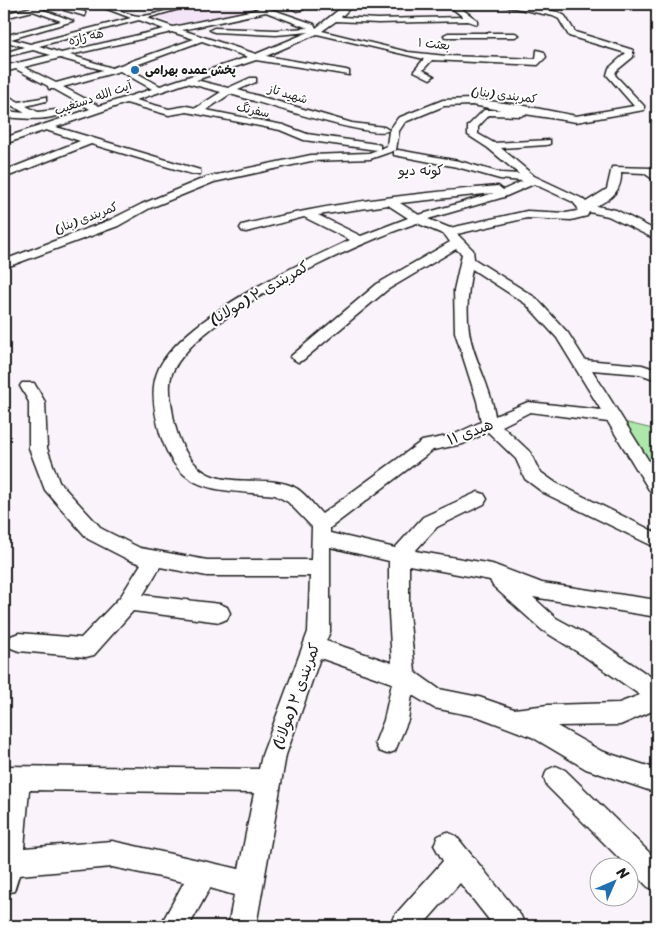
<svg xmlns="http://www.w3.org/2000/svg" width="661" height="930" font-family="Sriracha,'Playpen Sans Arabic',sans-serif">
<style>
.built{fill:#f4e4f7}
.green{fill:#aee7ac;stroke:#658264}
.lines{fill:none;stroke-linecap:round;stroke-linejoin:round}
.minor-casing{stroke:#1c1c1c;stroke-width:3}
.minor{fill:#fff;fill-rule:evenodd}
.poi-dot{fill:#1f6fb2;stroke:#fff;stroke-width:2}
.labels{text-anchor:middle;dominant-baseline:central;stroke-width:4;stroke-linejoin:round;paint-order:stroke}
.far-street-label{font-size:12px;fill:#1c1c1c;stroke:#fff}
.far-poi-label{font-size:12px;font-weight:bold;fill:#1c1c1c;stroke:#fff;text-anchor:start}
.far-neighbourhood-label{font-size:14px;fill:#1c1c1c;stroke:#fff}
.street-label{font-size:15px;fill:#1c1c1c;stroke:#fff}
</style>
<rect width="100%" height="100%" fill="#faf3fb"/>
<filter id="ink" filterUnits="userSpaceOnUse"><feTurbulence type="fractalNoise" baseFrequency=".02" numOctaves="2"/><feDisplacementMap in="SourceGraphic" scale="10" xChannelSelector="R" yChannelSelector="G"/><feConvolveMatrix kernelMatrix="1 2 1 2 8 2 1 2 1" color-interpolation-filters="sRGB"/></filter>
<g filter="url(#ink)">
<polygon class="built" points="198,4 247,4 263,10 180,27 150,14"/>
<polygon class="green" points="615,420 657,430 657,483"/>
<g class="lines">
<g class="minor-casing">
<g id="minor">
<path d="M44 4 48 6 41 9 73 21 11 39 30 44 131 18 94 4C110 4 124 15 139 16 154 17 178 4 197 4L147 18 173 27 259 9 252 6 256 4 314 24 316 28 346 4H354L341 17 378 19 463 17 447 4H455L477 20V24L468 21 378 23 336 21 322 31 408 52 446 56 536 59 537 50 544 52 546 57 538 65 432 60 423 70 434 76 430 79 414 71 424 59 317 34 266 56 346 70 349 71V75L256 60 196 80 228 88 250 78H256V82L238 90 352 123 384 127 389 130C377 141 253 100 230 94L206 110 283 125 307 134 376 144 380 145V149L387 146 389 131 398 118 443 100 472 99 520 105 576 116 634 106 607 75 609 68 626 53 569 36 559 19 553 16 495 4H509L558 12 565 16 575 32 633 50V57L616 71 615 75 644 106V110L576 122 525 114 521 116 489 115 478 127V134L494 143 550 140V144L546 145 501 148 534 176 581 198 586 202 607 189 612 167 651 168 657 173V182L644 173 621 172C622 190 612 199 596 206L616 210 657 231V240L608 216 589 212 587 216 571 220 527 218 457 234 473 250 474 259 536 298 568 333 585 360 642 365 657 370V380L640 374 592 370 657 474V494L651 493 608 422 530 412 502 426 530 452 539 471 556 483 657 533V548L544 493 525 479 516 459 488 432 463 444 433 450 330 528V533L395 548 423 517 478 492 484 494 487 499 484 504 437 527 415 551 492 564 542 583 657 600V617L533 597 556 618 600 642 657 681V709L620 725 557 726 601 751 657 769V793L586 769 532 737 479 717 434 708 412 695 408 720 395 751 387 754 379 751 375 743 384 720 392 683 320 658 286 755 256 926H228L234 895 210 888 189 926H160L184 882 112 867 19 875 14 891 4 894V766L259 769 262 755 308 632 310 576H207L160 567 143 595 220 604 227 607 230 613 227 619 220 622 133 611 94 655 86 657 19 651 11 648 8 642 11 636 19 633 81 638 121 596 141 564 129 560 88 539 45 490 29 448V402L20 386 22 383H34L45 402 47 448 59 482 102 529 140 548 207 560H311L312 527 288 502 275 495C221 489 179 497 160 433 155 415 150 391 157 373 176 321 300 263 350 240L304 217 246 232 242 231 240 228 242 225C327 203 411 194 498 186L503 190 523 181 500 179 457 167 394 155V151L398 150 459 161 501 173 519 174 488 148 468 135V126L484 110H501L472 105 444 106 405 122 399 131 396 150 370 159 311 161 214 182 150 208 118 226 4 268V260L110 220 142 204 207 177 311 155 369 153 377 150 304 140 280 130 187 112 169 115 126 103 56 127 200 170V174H192L91 144 4 178V171L80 141 46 130 4 144V138L90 109 54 89H49L48 86 16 69 4 72V66L51 55 33 50 4 57V53L24 47 4 41V36L61 21 33 11 4 18V14ZM266 12 308 28 276 30 214 28 210 30 214 32 276 35 309 32 256 54 182 30ZM139 20 164 29 61 53 39 46ZM172 32 194 39 112 68 70 55ZM202 41 248 57 160 86 128 68ZM60 58 103 70 56 83 24 67ZM120 71 152 89 99 106 63 87ZM187 83 221 92 196 108 187 106 169 109 136 100ZM534 184 573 202 578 208 577 211 566 213 527 211 450 228 428 219 504 197ZM494 193 419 215 400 203ZM388 205 408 218 361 236 318 215ZM417 223 445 235 450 242 377 284 290 357 298 362 303 360 387 290 456 249 462 254 454 290 455 332 477 401 481 422 453 435 422 441 322 514C313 505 304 491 292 486 262 474 221 490 197 466 183 453 176 434 173 415 171 401 167 384 173 371 200 314 357 243 417 223ZM472 269 526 304 557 338 601 410 528 402 495 416C491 386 473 359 469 331 466 310 468 289 472 269ZM330 547 389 561V613L392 663 326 641 330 632ZM409 565 490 580 493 586 542 630 584 656 640 695 619 703 548 705 514 709 479 697 439 689 415 672 409 613ZM29 790 254 793 239 869 112 841 24 848Z"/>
<polygon points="284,4 294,4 304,9 297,11"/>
<polygon points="75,5 81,5 81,9 76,10 85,12 85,16 64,10"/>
<polygon points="448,33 515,33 519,35 515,37 445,37 444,35"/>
<path d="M4 94 19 102 46 97V101L26 106 38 112 56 110 61 113C50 122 18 118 4 117V111L25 113 4 101Z"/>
<polygon points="556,766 565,770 657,860 657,891 648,887 547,786 544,778 547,770"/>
<polygon points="447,832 456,836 521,916 525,926 494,926 460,883 422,926 390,926 394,916 443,861 434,845 438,836"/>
</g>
</g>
<use href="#minor" class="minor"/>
</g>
</g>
<circle class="poi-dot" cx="135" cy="70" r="5"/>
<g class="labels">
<g class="far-street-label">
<text transform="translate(86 37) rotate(-13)">هه ژاره</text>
<text transform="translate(434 44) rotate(6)">بعثت ۱</text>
<text transform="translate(288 94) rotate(17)">شهید تاز</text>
<text transform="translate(504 95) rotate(7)">کمربندی (بنار)</text>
<text transform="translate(93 98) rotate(-19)">آیت الله دستغیب</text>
<text transform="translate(253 110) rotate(12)">سفرنگ</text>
<text transform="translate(86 218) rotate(-21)">کمربندی (بنار)</text>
</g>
<g class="far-poi-label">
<text x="145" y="70">پخش عمده بهرامی</text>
</g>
<g class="far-neighbourhood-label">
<text x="421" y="170">کونه دیو</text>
</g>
<g class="street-label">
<text transform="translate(259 293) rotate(-30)">کمربندی ۲ (مولانا)</text>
<text transform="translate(470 432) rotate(-21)">هیدی ۱۱</text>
<text transform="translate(296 696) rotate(-70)">کمربندی ۲ (مولانا)</text>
</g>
</g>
<rect width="661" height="930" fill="none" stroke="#fff" stroke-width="20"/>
<rect x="10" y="10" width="641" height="910" fill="none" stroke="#1c1c1c" stroke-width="2" filter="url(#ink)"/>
<g transform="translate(614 882) rotate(45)"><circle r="24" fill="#ffffff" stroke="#a4a4a4"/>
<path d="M0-4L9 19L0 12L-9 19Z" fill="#1f6fb2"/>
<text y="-8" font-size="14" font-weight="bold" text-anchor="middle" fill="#1c1c1c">N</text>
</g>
</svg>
